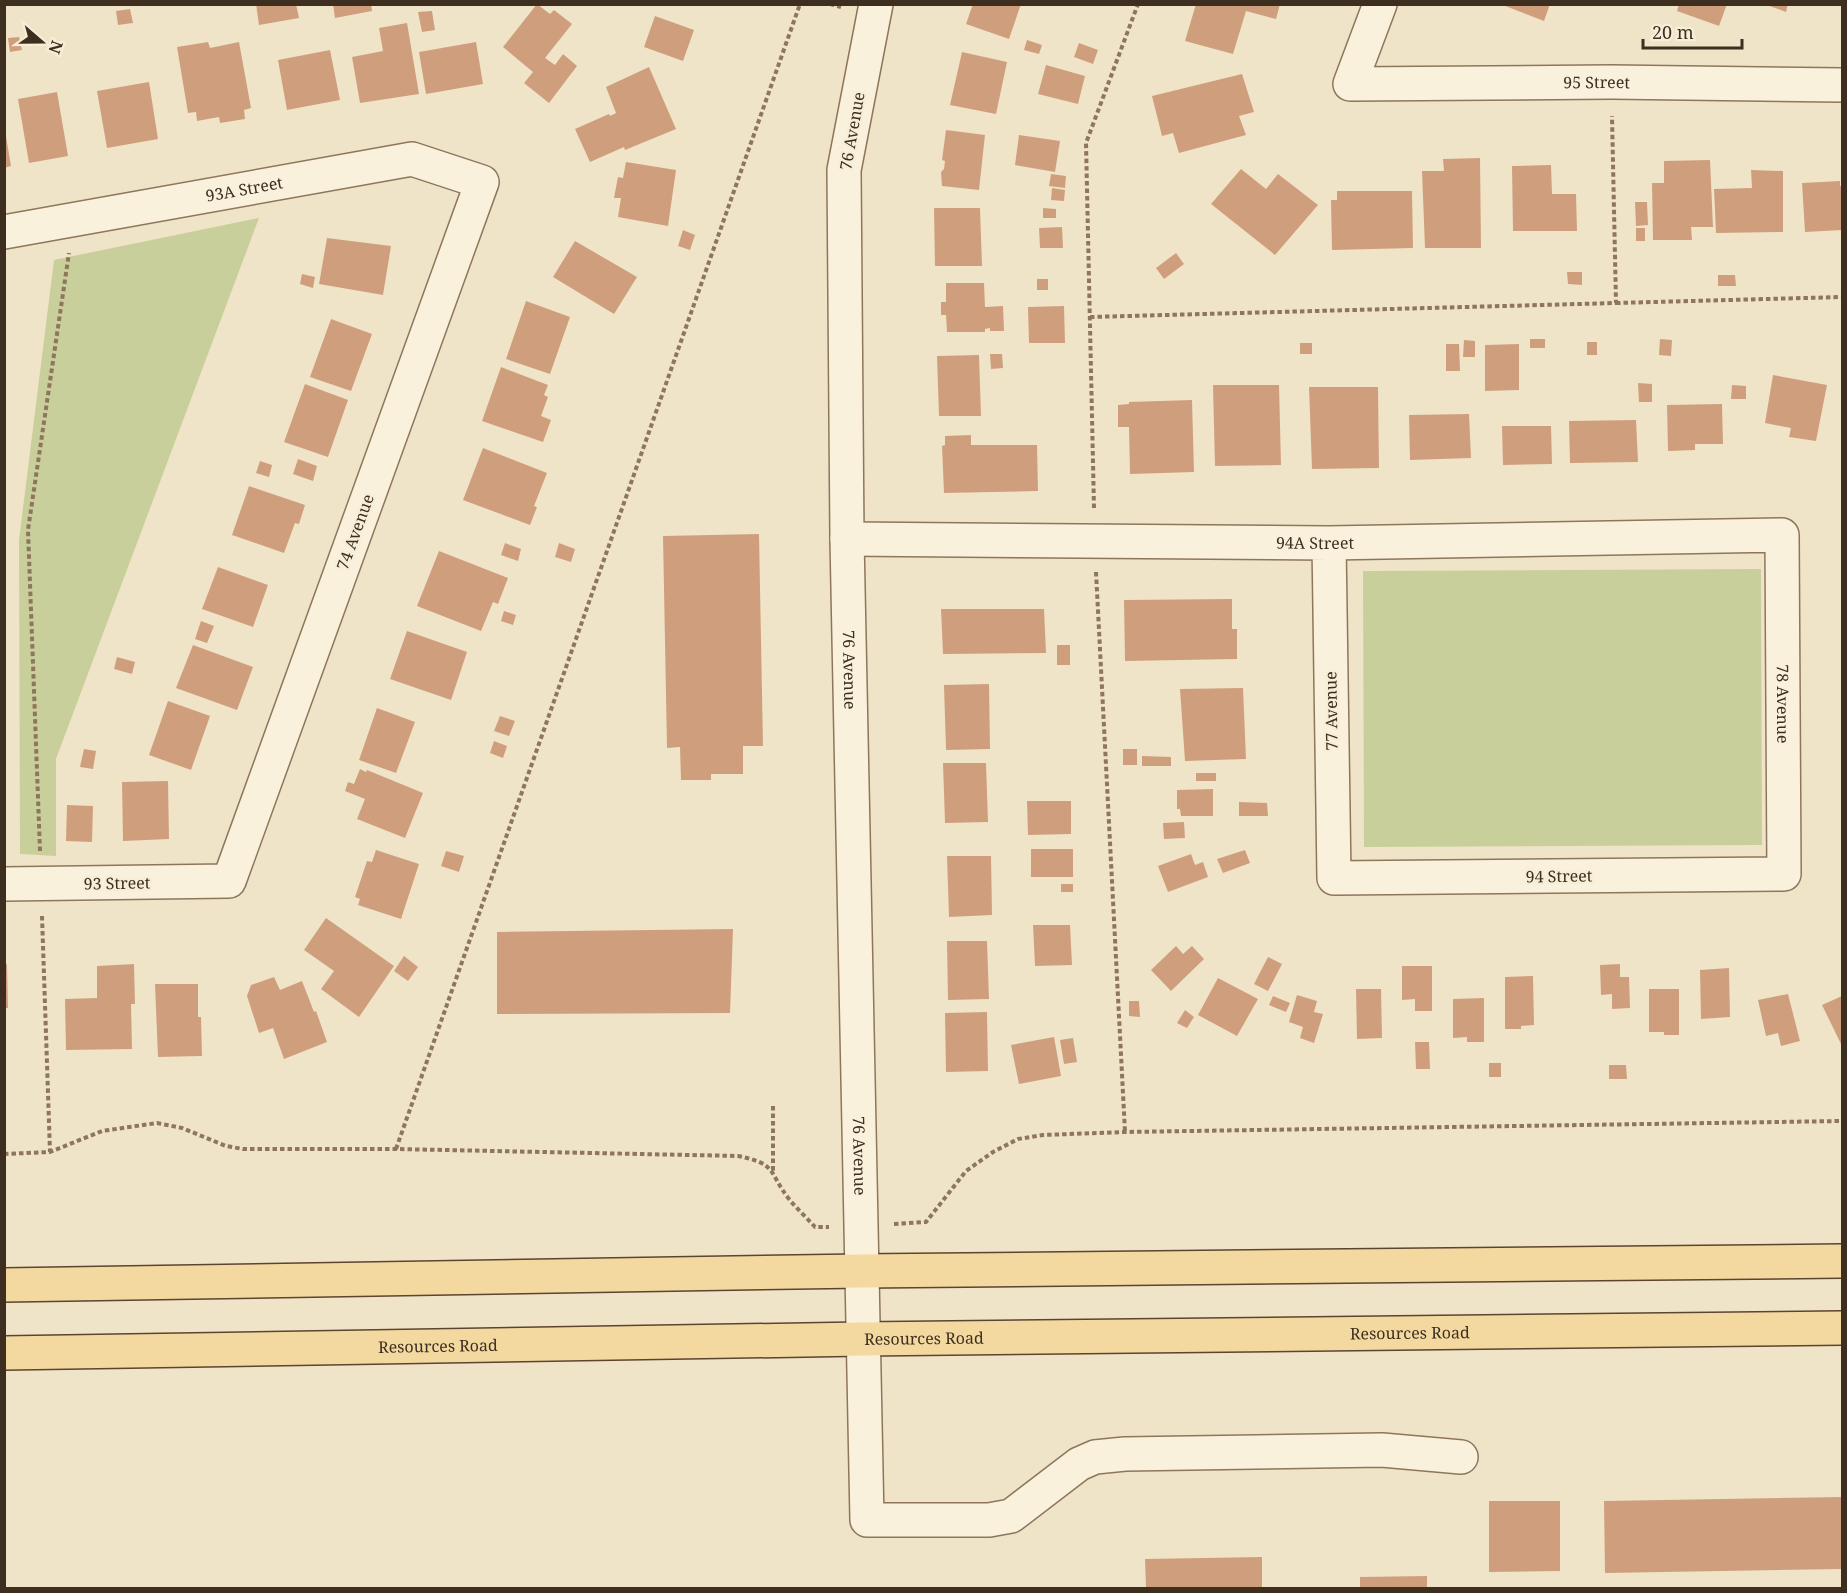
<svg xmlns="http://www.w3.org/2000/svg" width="1847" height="1593" font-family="'Noto Serif',serif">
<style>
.green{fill:#c9cf9b}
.building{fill:#cf9f7d}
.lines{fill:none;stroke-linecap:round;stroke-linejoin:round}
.minor-casing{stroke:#8d765c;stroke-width:36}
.major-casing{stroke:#5b4430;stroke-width:36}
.path{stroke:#8d765c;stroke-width:4;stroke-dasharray:4.5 3;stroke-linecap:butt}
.minor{stroke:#faf1dc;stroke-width:33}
.major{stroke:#f3d9a0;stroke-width:33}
.labels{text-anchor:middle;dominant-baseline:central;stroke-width:5;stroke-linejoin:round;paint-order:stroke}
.street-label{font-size:16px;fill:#3d2e20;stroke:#f7eed8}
</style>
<rect width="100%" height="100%" fill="#f0e4c8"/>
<g class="green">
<polygon points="259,218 56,759 56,856 20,854 19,540 54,260"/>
<polygon points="1761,569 1762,845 1364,847 1363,571"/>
</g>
<g class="building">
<polygon points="256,4 296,4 299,18 259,25"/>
<polygon points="333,4 371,4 372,11 335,18"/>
<polygon points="537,4 550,14 554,10 572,24 545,58 555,65 563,54 577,66 549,103 524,83 533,72 503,47"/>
<polygon points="973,4 1021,4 1009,39 966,24"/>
<polygon points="1196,4 1280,4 1276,19 1246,11 1233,54 1185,41"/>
<polygon points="1500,4 1550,4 1544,21"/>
<polygon points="1679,4 1727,4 1719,26 1677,11"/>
<polygon points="1764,4 1788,4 1786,12"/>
<polygon points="130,9 133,23 118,25 116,11"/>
<polygon points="432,11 435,30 422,32 418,12"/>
<polygon points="655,16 694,30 683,61 644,47"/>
<polygon points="407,23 419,94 360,103 352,57 383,51 379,28"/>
<polygon points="19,37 22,50 10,52 8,38"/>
<polygon points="1027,40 1042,45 1039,54 1024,50"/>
<polygon points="208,42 210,48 239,42 251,108 244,110 245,119 220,123 219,117 197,121 196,112 188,113 177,47"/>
<polygon points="476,42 483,84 426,94 419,52"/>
<polygon points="1079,43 1098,50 1093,64 1074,57"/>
<polygon points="330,50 340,100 287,110 278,60"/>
<polygon points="962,52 1007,62 996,114 950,105"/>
<polygon points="1046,65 1085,76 1078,104 1038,94"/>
<polygon points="649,67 676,129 625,150 624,147 590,162 575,129 609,114 610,116 616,113 606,87"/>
<polygon points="1242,74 1254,112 1239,116 1246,135 1179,153 1173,133 1162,136 1152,96"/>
<polygon points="149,82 158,139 107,148 97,91"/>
<polygon points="57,92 68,156 29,163 18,99"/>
<polygon points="946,130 985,135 979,190 942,186 941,172 944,169 945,161 942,160"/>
<polygon points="1019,135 1060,141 1055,172 1015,165"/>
<polygon points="6,136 11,166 4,168 4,137"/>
<polygon points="1480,158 1481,248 1425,248 1422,171 1444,171 1443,159"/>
<polygon points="1710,160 1713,227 1691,227 1692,240 1653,240 1652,183 1664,183 1664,161"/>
<polygon points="626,162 676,170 668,226 618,217 621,198 614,198 618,177 623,178"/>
<polygon points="1551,165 1552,194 1576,194 1577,231 1513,231 1512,166"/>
<polygon points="1241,169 1266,189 1278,174 1318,205 1275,255 1211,204"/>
<polygon points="1751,170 1783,171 1783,232 1716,233 1714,189 1752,188"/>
<polygon points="1051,174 1066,176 1065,188 1049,186"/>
<polygon points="1840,181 1840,186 1842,186 1842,230 1805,232 1802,183"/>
<polygon points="1052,188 1065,190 1064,201 1051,200"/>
<polygon points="1337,191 1412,191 1413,248 1332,250 1331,200 1337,200"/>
<polygon points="1635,202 1647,202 1648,225 1636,226"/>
<polygon points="934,208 980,208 982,266 935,266"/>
<polygon points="1043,208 1056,209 1056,218 1043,218"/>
<polygon points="1062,227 1063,248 1040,248 1039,228"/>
<rect x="1636" y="228" width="9" height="13"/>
<polygon points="683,230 695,235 690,250 678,246"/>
<polygon points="327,238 391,246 383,295 319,284"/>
<polygon points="575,241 637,277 614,314 553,277"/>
<polygon points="1176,253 1184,264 1164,279 1156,268"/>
<polygon points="1567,272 1582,272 1582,285 1568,284"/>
<polygon points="302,274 315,277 313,288 300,284"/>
<polygon points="1718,275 1735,275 1736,286 1718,286"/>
<rect x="1037" y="279" width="11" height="11"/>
<polygon points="946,283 984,283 985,307 1003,306 1004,331 990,331 990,328 985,329 985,332 947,332 946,315 941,315 941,302 946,302"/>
<polygon points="526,301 570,317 550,374 506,359"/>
<polygon points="1064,306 1065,343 1029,343 1028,307"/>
<polygon points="331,319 372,334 351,391 310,377"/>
<rect x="1530" y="339" width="15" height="9"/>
<polygon points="1660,339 1672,340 1671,356 1659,355"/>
<polygon points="1464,340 1475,341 1475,357 1463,357"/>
<rect x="1587" y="342" width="10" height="13"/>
<rect x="1300" y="343" width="12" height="11"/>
<polygon points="1446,344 1459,344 1460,371 1446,371"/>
<polygon points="1519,344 1519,390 1485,391 1485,345"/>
<polygon points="990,354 1002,354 1003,368 991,369"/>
<polygon points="979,355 981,416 939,416 937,356"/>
<polygon points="501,367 548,385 544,395 548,397 541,416 551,420 543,442 482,421"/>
<polygon points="1773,375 1827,385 1816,441 1789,437 1791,428 1765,423"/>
<polygon points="1638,383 1652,384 1652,402 1639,402"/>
<polygon points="305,384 348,400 328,457 284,442"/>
<polygon points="1213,385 1279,385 1281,465 1215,466"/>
<polygon points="1732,385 1746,386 1746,399 1731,399"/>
<polygon points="1309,387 1378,387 1379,468 1312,469"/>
<polygon points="1192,400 1194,472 1130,474 1129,427 1118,427 1118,405 1129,404 1129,402"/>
<polygon points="1722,404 1723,444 1695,444 1695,450 1668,451 1667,405"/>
<polygon points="1469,414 1471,458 1410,460 1409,415"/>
<polygon points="1636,420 1638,462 1570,463 1569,421"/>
<polygon points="1502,426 1551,426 1552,464 1503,465"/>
<polygon points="971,435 971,445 1037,445 1038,491 944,493 942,446 945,445 945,436"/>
<polygon points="483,448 547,473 534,506 537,507 530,525 463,500"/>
<polygon points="298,459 317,466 313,481 293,474"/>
<polygon points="260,461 272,465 269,477 256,473"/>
<polygon points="249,486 305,505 299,524 295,523 284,553 232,535"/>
<polygon points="759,534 763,746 743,746 743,774 711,774 711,780 681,780 680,747 667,748 663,536"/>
<polygon points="505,543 521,549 518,561 501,555"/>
<polygon points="559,543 575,549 571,562 555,557"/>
<polygon points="439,551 508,578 498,604 493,602 481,631 417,606"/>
<polygon points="218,567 268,585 253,627 202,609"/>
<polygon points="1232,599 1232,629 1237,629 1237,659 1125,661 1124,600"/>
<polygon points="941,609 1044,609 1046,653 943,654"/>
<polygon points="504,611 516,615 513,625 501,621"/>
<polygon points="201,621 214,626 207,643 195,639"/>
<polygon points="407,631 467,652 451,700 390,679"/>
<polygon points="193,645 253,667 237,710 176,688"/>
<rect x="1057" y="645" width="13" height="20"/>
<polygon points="117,657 135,662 132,674 114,669"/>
<polygon points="989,684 990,749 946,750 944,685"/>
<polygon points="1243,688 1246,759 1185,761 1180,689"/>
<polygon points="168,701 210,716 191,770 149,755"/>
<polygon points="377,708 415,722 396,773 359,760"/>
<polygon points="500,716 515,721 509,736 494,731"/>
<polygon points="494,741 507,746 503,758 490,753"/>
<polygon points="84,749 96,751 93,769 80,767"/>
<rect x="1123" y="749" width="14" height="16"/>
<polygon points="1142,756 1171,757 1171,766 1142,766"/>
<polygon points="943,763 986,763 988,822 945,823"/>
<polygon points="360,769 366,772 367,770 423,793 405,838 357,819 365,799 345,791 348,782 354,784"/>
<rect x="1196" y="773" width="20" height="8"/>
<polygon points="168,781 169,839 123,841 122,782"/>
<polygon points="1213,789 1213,816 1181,816 1180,809 1177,809 1177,790"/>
<polygon points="1027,801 1071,801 1071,834 1028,835"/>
<polygon points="1239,802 1267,803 1268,816 1239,816"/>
<polygon points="67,805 93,806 92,842 66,841"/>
<polygon points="1184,822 1185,838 1164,839 1163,823"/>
<rect x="1031" y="849" width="42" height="28"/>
<polygon points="376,850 419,864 401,919 358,905 360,899 355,897 367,861 372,862"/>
<polygon points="1245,850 1250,863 1223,873 1217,859"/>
<polygon points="446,851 464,856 459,872 441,866"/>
<polygon points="1191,854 1195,865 1203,862 1208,877 1168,892 1158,866"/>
<polygon points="947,856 991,856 992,915 949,917"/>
<rect x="1061" y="884" width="12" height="8"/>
<polygon points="326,918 394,966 359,1017 321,989 334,971 304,950"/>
<polygon points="1033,925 1070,925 1072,965 1035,966"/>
<polygon points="733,929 730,1013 497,1014 497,932"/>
<polygon points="947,941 987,941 989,999 948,1000"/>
<polygon points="1176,946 1183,954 1192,946 1204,959 1171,991 1151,970"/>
<polygon points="404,956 418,967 408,981 394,971"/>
<polygon points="1268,957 1282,964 1268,991 1254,984"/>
<polygon points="7,964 8,1008 4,1008 4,965"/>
<polygon points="134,964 135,1004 131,1004 132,1049 66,1050 65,999 97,998 97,966"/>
<polygon points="1620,964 1620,977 1629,977 1630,1008 1612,1009 1612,994 1601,995 1600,965"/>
<polygon points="1402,966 1432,966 1432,1011 1415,1011 1415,999 1402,1000"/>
<polygon points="1729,968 1730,1017 1701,1019 1700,970"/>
<polygon points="1533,976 1534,1025 1521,1026 1521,1029 1505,1029 1505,977"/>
<polygon points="274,977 280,990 302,981 314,1012 316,1011 327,1042 284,1059 273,1028 259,1033 247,996 251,985"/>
<polygon points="1218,978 1258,999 1237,1036 1198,1015"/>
<polygon points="155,984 198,984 198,1017 201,1017 202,1056 158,1057"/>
<polygon points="1356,989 1381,989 1382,1038 1357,1039"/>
<polygon points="1649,989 1679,989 1679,1035 1664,1035 1664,1032 1649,1032"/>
<polygon points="1788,994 1800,1041 1781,1046 1778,1033 1766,1036 1758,1000"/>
<polygon points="1297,995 1317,1001 1314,1012 1323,1014 1314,1043 1300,1038 1303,1027 1289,1022"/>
<polygon points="1273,996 1290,1003 1286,1012 1269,1005"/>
<polygon points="1842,996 1842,1046 1822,1005"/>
<polygon points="1484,998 1484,1042 1467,1042 1467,1037 1453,1038 1453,999"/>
<polygon points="1129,1001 1139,1001 1140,1017 1129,1016"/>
<polygon points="1185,1010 1194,1017 1187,1028 1177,1023"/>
<polygon points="987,1012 988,1071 946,1072 945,1013"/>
<polygon points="1054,1037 1061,1076 1019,1084 1011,1045"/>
<polygon points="1073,1038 1077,1062 1064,1064 1060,1040"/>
<polygon points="1415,1042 1429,1042 1430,1069 1416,1069"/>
<rect x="1489" y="1063" width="12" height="14"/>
<polygon points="1609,1065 1626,1065 1627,1079 1609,1079"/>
<polygon points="1842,1497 1842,1569 1605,1573 1604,1501"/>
<polygon points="1489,1501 1560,1501 1560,1571 1489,1572"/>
<polygon points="1262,1557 1262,1588 1146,1588 1145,1559"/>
<polygon points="1427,1576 1427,1588 1360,1588 1360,1577"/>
</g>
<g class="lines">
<g class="minor-casing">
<g id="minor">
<path id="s1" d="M876 4 844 170 847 539 867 1520H989L1011 1516 1079 1464 1095 1457 1125 1454 1382 1450 1461 1457"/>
<path id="s2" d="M1380 4 1350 84 1611 82 1842 85"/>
<path id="s3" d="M4 232 412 159 482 182 229 881 4 884"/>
<path id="s4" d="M847 539 1329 543 1782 535 1784 874 1334 878 1329 543"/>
</g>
</g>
<g class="major-casing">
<g id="major">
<polyline points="4,1285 861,1271 1842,1261"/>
<path id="s5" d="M4 1353 862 1339 1842 1328"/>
</g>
</g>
<g class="path">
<polyline points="830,4 841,7"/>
<polyline points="1616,303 1842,297"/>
<polyline points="1090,317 1616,303 1612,116"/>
<polyline points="1094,508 1086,143 1138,4"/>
<polyline points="1096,572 1125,1132"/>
<polyline points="40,851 28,530 69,253"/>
<polyline points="42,916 50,1152"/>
<polyline points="773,1106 773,1173"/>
<polyline points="396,1149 800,4"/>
<path d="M4 1154 50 1152 102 1131 157 1123 182 1128 226 1146 243 1149H396L738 1156C778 1164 768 1172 789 1199 797 1209 807 1218 815 1227H829"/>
<polyline points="894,1224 926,1222 966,1171 993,1152 1018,1139 1043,1135 1125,1132 1842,1121"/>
</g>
<use href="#minor" class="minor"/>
<use href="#major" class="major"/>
</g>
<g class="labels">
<g class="street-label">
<text stroke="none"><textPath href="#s2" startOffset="332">95 Street</textPath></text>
<text transform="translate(852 131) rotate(-80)">76 Avenue</text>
<text stroke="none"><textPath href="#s3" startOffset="244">93A Street</textPath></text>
<text transform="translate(355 532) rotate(-70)">74 Avenue</text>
<text stroke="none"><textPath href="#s4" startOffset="468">94A Street</textPath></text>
<text stroke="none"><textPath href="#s1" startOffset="669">76 Avenue</textPath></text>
<text stroke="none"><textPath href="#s4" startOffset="1104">78 Avenue</textPath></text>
<text transform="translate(1331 711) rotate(-91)">77 Avenue</text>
<text transform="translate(1559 876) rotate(-1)">94 Street</text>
<text transform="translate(117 883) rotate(-1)">93 Street</text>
<text stroke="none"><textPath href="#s1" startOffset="1155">76 Avenue</textPath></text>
<text stroke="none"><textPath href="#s5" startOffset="1406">Resources Road</textPath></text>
<text stroke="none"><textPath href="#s5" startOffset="920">Resources Road</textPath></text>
<text stroke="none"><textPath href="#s5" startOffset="434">Resources Road</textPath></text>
</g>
</g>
<rect width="1847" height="1593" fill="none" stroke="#3d2e20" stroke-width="12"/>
<g transform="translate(42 42) rotate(110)" stroke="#f7eed8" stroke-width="4.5" paint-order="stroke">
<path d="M0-4.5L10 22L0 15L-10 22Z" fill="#3d2e20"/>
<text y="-9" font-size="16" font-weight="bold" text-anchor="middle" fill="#3d2e20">N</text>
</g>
<path d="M1643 39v9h99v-9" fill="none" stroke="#3d2e20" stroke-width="3"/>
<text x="1652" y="39" font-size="18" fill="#3d2e20" stroke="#f7eed8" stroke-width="4.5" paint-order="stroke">20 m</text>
</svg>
